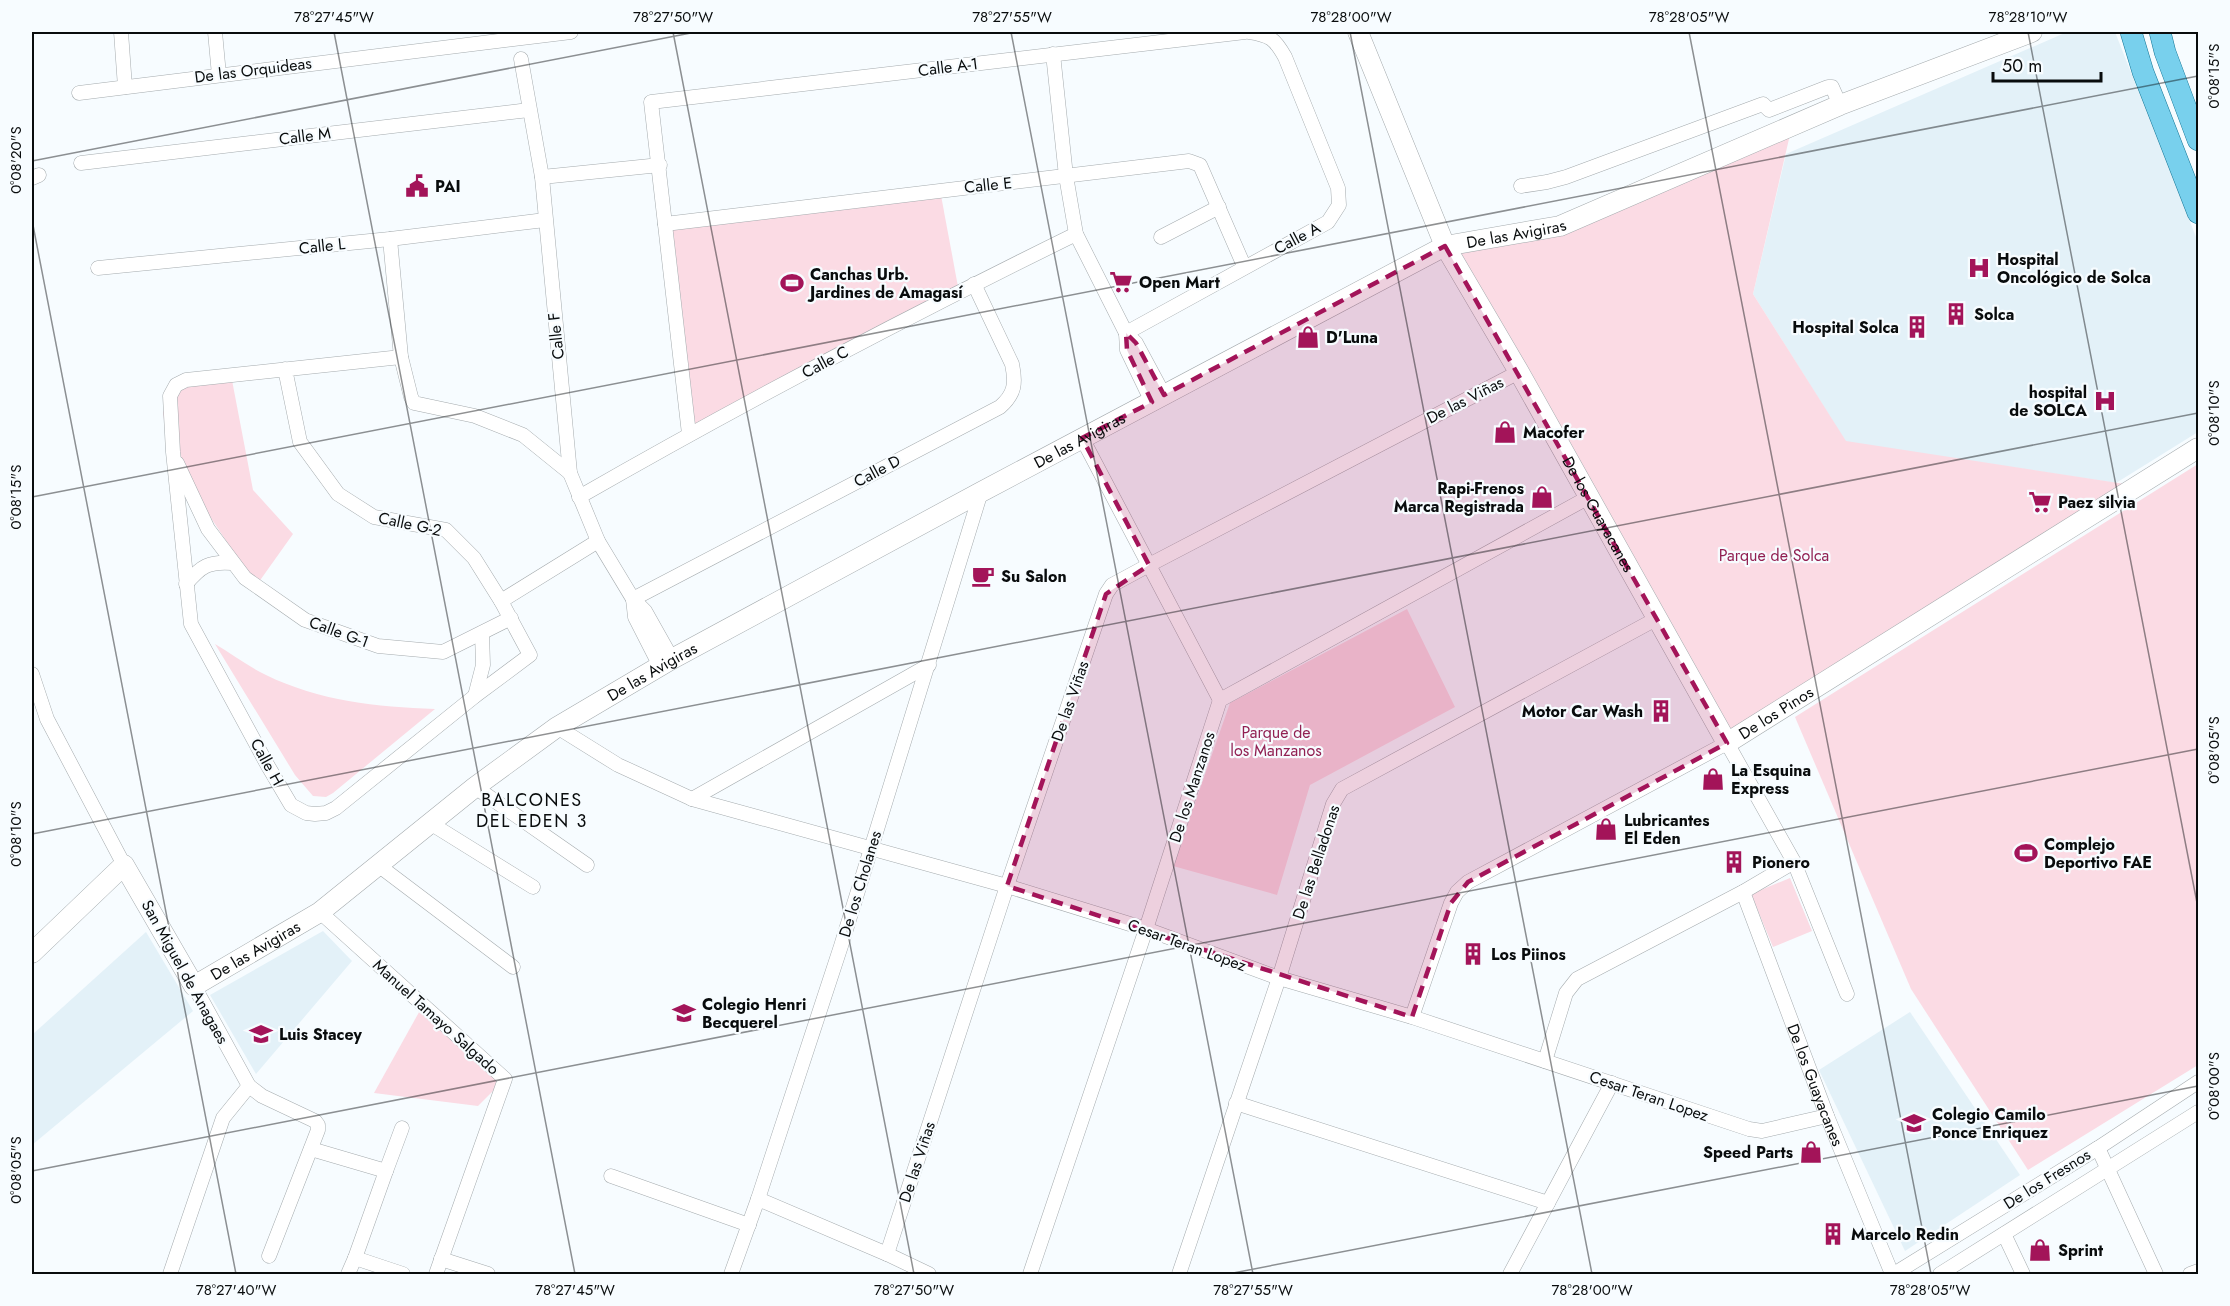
<svg xmlns="http://www.w3.org/2000/svg" width="2230" height="1306" font-family="Jost,sans-serif">
<style>
.built{fill:#e3f1f8}
.green{fill:#fbdbe4}
.lines{fill:none;stroke-linecap:round;stroke-linejoin:round}
.street-casing{stroke:#a5abae;stroke-width:15}
.secondary-casing{stroke:#a5abae;stroke-width:21}
.primary-casing{stroke:#177797;stroke-width:22}
.street{stroke:#fff;stroke-width:14}
.secondary{stroke:#fff;stroke-width:20}
.primary{stroke:#78d0ed;stroke-width:21}
.marked{fill:#a31459;fill-opacity:0.2;stroke:#a31459;stroke-width:4.5;stroke-dasharray:12 8;stroke-linejoin:round}
.ticks{fill:none;stroke:#090c0d;stroke-width:1.5;stroke-opacity:0.45}
.labels{text-anchor:middle;dominant-baseline:central;stroke-width:4.5;stroke-linejoin:round;paint-order:stroke}
.street-label{font-size:16px;fill:#090c0d;stroke:#f7fcff}
.poi-label{font-size:16px;font-weight:bold;fill:#090c0d;stroke:#f7fcff;text-anchor:start}
.park-label{font-size:16px;fill:#912052;stroke:#f7fcff}
.neighbourhood-label{font-size:18px;letter-spacing:1.5px;fill:#090c0d;stroke:#f7fcff}
.neatline{fill:none;stroke:#090c0d;stroke-width:2}
.ticks-label{font-size:15px;text-anchor:middle;fill:#090c0d}
</style>
<rect width="100%" height="100%" fill="#f7fcff"/>
<g class="built">
<polygon points="2067,32 2115,32 2198,242 2198,432 2116,483 1846,442 1753,294 1786,154"/>
<polygon points="323,931 352,961 256,1074 210,995"/>
<polygon points="146,932 193,1011 32,1145 32,1035"/>
<polygon points="1910,1012 2020,1175 1905,1251 1819,1070"/>
</g>
<g class="green">
<polygon points="1792,126 1753,294 1846,441 2138,486 1727,743 1445,246 1560,226"/>
<polygon points="940,190 959,292 689,434 665,224"/>
<polygon points="231,375 253,490 293,534 256,586 168,453 163,412 184,381"/>
<polygon points="2198,464 2198,1065 2028,1170 1911,989 1795,717"/>
<polygon points="1407,609 1455,707 1310,785 1277,895 1173,866 1230,703"/>
<path d="M215 644C232 654 249 667 266 675 319 701 377 707 435 709L333 793 326 797 313 796 295 775Z"/>
<polygon points="1790,878 1812,931 1773,947 1751,894"/>
<polygon points="423,1005 505,1079 478,1106 374,1093"/>
</g>
<g class="lines">
<g class="street-casing">
<g id="street">
<polyline points="121,32 125,87"/>
<polyline points="215,32 219,75"/>
<polyline points="1053,54 1066,176 1076,234 1126,333 1136,343 1164,395"/>
<polyline points="521,59 542,177 570,473 598,541 633,599 645,611 672,659"/>
<polyline points="79,93 571,32"/>
<polyline points="81,163 529,110"/>
<polyline points="542,177 660,165"/>
<polyline points="32,178 39,175"/>
<polyline points="1521,186 1547,182 1566,177 1763,104 1769,110 1828,87 1832,87 1840,105"/>
<polyline points="665,224 1189,161 1200,165 1244,266"/>
<polyline points="1161,237 1219,207"/>
<polyline points="390,239 401,357 411,397 414,403 475,416 523,435 570,473"/>
<polyline points="98,268 390,239 545,220"/>
<path d="M1126 333 1328 222 1339 205 1338 188 1285 57C1275 39 1270 35 1249 32"/>
<polyline points="1126,333 1127,350 1152,402"/>
<polyline points="285,369 300,442 338,494 374,517 446,530 474,558 501,601 530,655 475,696 336,808 326,813 315,814 306,813 291,805 268,766 191,624 173,452 170,396 176,385 186,380 401,357"/>
<polyline points="689,434 651,102 1245,32"/>
<polyline points="1082,438 1220,700"/>
<polyline points="177,463 208,529 245,578 305,620 378,646 443,652 511,618"/>
<path d="M579 497C741 404 907 317 1076 234"/>
<path d="M186 584C201 566 209 561 233 563"/>
<path d="M633 599 1000 407C1015 394 1016 383 1012 364L974 284"/>
<polyline points="633,599 635,617 660,666"/>
<polyline points="501,601 598,541"/>
<polyline points="32,674 47,719 124,865"/>
<polyline points="475,696 483,665 482,633"/>
<polyline points="557,727 618,765 692,799 1007,886 1146,929 1279,978 1412,1017 1749,1129 1762,1131 1827,1116"/>
<polyline points="475,787 587,865"/>
<polyline points="692,799 929,665"/>
<polyline points="430,823 533,887"/>
<polyline points="378,865 513,967"/>
<path id="s1" d="M1743 892 1827 1116 1892 1274"/>
<polyline points="320,912 505,1079 436,1274"/>
<polyline points="194,986 249,1086 262,1096 315,1121 318,1125 318,1130 269,1256"/>
<polyline points="1412,1017 1451,903 1457,892 1468,882 1727,743 1794,862 1847,994"/>
<polyline points="1545,1061 1566,993 1577,979 1743,892 1794,862"/>
<polyline points="1236,1103 1548,1203"/>
<polyline points="2098,1148 2156,1274"/>
<polyline points="311,1149 386,1171 355,1258 403,1274"/>
<polyline points="386,1171 402,1128"/>
<polyline points="611,1176 749,1225"/>
<polyline points="758,1199 887,1254 929,1274"/>
<polyline points="2004,1234 2023,1274"/>
<polyline points="887,1254 1007,886 1106,594 1112,585 1149,565 1519,372"/>
<polyline points="441,1259 488,1274"/>
<polyline points="170,1274 223,1118 249,1086"/>
<polyline points="348,1274 355,1258"/>
<polyline points="731,1274 758,1199 841,946 981,492"/>
<polyline points="1030,1274 1146,929 1220,700 1589,497"/>
<polyline points="1179,1274 1279,978 1333,804 1342,789 1656,619"/>
<polyline points="1510,1274 1612,1083"/>
<polyline points="1894,1274 2098,1148 2198,1082"/>
<polyline points="1940,1274 2198,1112"/>
<polyline points="2190,1274 2198,1271"/>
</g>
</g>
<g class="secondary-casing">
<g id="secondary">
<path id="s2" d="M1358 32 1445 246 1519 372 1727 743 2198 448"/>
<path id="s3" d="M32 953 124 865 194 986 320 912 475 787 557 727 672 659 981 492 1445 246 1560 226 1840 105 2032 32"/>
</g>
</g>
<g class="primary-casing">
<g id="primary">
<polyline points="2131,32 2143,72 2198,213"/>
<polyline points="2160,32 2165,52 2198,140"/>
</g>
</g>
<use href="#street" class="street"/>
<use href="#secondary" class="secondary"/>
<use href="#primary" class="primary"/>
</g>
<path class="marked" d="M1445 246 1727 743 1468 882 1451 903 1412 1017 1007 886 1106 594 1149 565 1082 438 1152 402 1127 350 1126 333 1136 343 1164 395Z"/>
<path class="ticks" d="M334 32 575 1274M673 32 914 1274M1011 32 1253 1274M1350 32 1592 1274M1689 32 1931 1274M2028 32 2198 908M32 161 696 32M32 220 236 1274M32 497 2198 76M32 834 2198 413M32 1171 2198 749M1228 1274 2198 1086"/>
<defs>
<g id="civic-bare" transform="scale(1.8)"><path d="M-.6-6.5H3V-4.5H.6V-3L4-1V1h2V6H-6V1h2V-1L-.6-3ZM-1.2 2.5V6h2.4V2.5Z" fill="#a31459" stroke="#f7fcff" stroke-width="2.5" paint-order="stroke"/></g>
<g id="hospital-bare" transform="scale(1.8)"><path d="M-5-5h3v3.5h4V-5h3V5h-3V1.5h-4V5h-3Z" fill="#a31459" stroke="#f7fcff" stroke-width="2.5" paint-order="stroke"/></g>
<g id="supermarket-bare" transform="scale(1.8)"><path d="M-6-5.5h2.5l.6 2H6L4.5 2H-2.5L-4.4-4H-6ZM-1.5 3.2a1.3 1.3 0 1 0 .1 0ZM3 3.2a1.3 1.3 0 1 0 .1 0Z" fill="#a31459" stroke="#f7fcff" stroke-width="2.5" paint-order="stroke"/></g>
<g id="stadium-bare" transform="scale(1.8)"><path d="M0-5a6.5 5 0 1 0 0 10a6.5 5 0 1 0 0-10ZM-3.5-1.8h7v3.6h-7Z" fill="#a31459" stroke="#f7fcff" stroke-width="2.5" paint-order="stroke"/></g>
<g id="building-bare" transform="scale(1.8)"><path d="M-4-6H4V6H1V3H-1V6H-4ZM-2.5-4.3h1.7v1.8h-1.7ZM.8-4.3h1.7v1.8H.8ZM-2.5-1h1.7V.8h-1.7ZM.8-1h1.7V.8H.8Z" fill="#a31459" stroke="#f7fcff" stroke-width="2.5" paint-order="stroke"/></g>
<g id="shop-bare" transform="scale(1.8)"><path d="M-5-2.5h2.3a2.7 3.5 0 0 1 5.4 0H5L5.5 6h-11ZM-1.5-2.5h3a1.5 2.3 0 0 0-3 0Z" fill="#a31459" stroke="#f7fcff" stroke-width="2.5" paint-order="stroke"/></g>
<g id="cafe-bare" transform="scale(1.8)"><path d="M-5.5-4.5H6V0H3Q3 3.5 0 3.5H-2.5Q-5.5 3.5-5.5 0ZM3-3.2v2h1.7v-2ZM-6 4.5H4V6H-6Z" fill="#a31459" stroke="#f7fcff" stroke-width="2.5" paint-order="stroke"/></g>
<g id="school-bare" transform="scale(1.8)"><path d="M0-5L7-2L0 1L-7-2ZM-4 1L0 2.5L4 1V4Q0 6-4 4Z" fill="#a31459" stroke="#f7fcff" stroke-width="2.5" paint-order="stroke"/></g>
<g id="university-bare" transform="scale(1.8)"><path d="M0-5L7-2L0 1L-7-2ZM-4 1L0 2.5L4 1V4Q0 6-4 4Z" fill="#a31459" stroke="#f7fcff" stroke-width="2.5" paint-order="stroke"/></g>
</defs>
<g fill-rule="evenodd">
<use href="#civic-bare" x="417" y="186"/>
<use href="#hospital-bare" x="1979" y="268"/>
<use href="#supermarket-bare" x="1121" y="282"/>
<use href="#stadium-bare" x="792" y="283"/>
<use href="#building-bare" x="1956" y="314"/>
<use href="#building-bare" x="1917" y="327"/>
<use href="#shop-bare" x="1308" y="337"/>
<use href="#hospital-bare" x="2105" y="401"/>
<use href="#shop-bare" x="1505" y="432"/>
<use href="#shop-bare" x="1542" y="497"/>
<use href="#supermarket-bare" x="2040" y="502"/>
<use href="#cafe-bare" x="983" y="576"/>
<use href="#building-bare" x="1661" y="711"/>
<use href="#shop-bare" x="1713" y="779"/>
<use href="#shop-bare" x="1606" y="829"/>
<use href="#stadium-bare" x="2026" y="853"/>
<use href="#building-bare" x="1734" y="862"/>
<use href="#building-bare" x="1473" y="954"/>
<use href="#school-bare" x="684" y="1013"/>
<use href="#school-bare" x="261" y="1034"/>
<use href="#university-bare" x="1914" y="1123"/>
<use href="#shop-bare" x="1811" y="1152"/>
<use href="#building-bare" x="1833" y="1234"/>
<use href="#shop-bare" x="2040" y="1250"/>
</g>
<g class="labels">
<g class="street-label">
<text transform="translate(948 67) rotate(-7)">Calle A-1</text>
<text transform="translate(253 70) rotate(-7)">De las Orquideas</text>
<text transform="translate(305 136) rotate(-7)">Calle M</text>
<text transform="translate(988 185) rotate(-6)">Calle E</text>
<text stroke="none"><textPath href="#s3" startOffset="1796">De las Avigiras</textPath></text>
<text transform="translate(1297 238) rotate(-28)">Calle A</text>
<text transform="translate(322 246) rotate(-6)">Calle L</text>
<text transform="translate(556 336) rotate(-96)">Calle F</text>
<text transform="translate(825 362) rotate(-28)">Calle C</text>
<text transform="translate(1465 400) rotate(-27)">De las Viñas</text>
<text stroke="none"><textPath href="#s3" startOffset="1310">De las Avigiras</textPath></text>
<text transform="translate(877 471) rotate(-28)">Calle D</text>
<text stroke="none"><textPath href="#s2" startOffset="540">De los Guayacanes</textPath></text>
<text transform="translate(410 524) rotate(12)">Calle G-2</text>
<text transform="translate(339 632) rotate(20)">Calle G-1</text>
<text stroke="none"><textPath href="#s3" startOffset="824">De las Avigiras</textPath></text>
<text transform="translate(1070 701) rotate(-71)">De las Viñas</text>
<text stroke="none"><textPath href="#s2" startOffset="860">De los Pinos</textPath></text>
<text transform="translate(267 762) rotate(61)">Calle H</text>
<text transform="translate(1192 787) rotate(-72)">De los Manzanos</text>
<text transform="translate(1316 862) rotate(-72)">De las Belladonas</text>
<text transform="translate(860 884) rotate(-73)">De los Cholanes</text>
<text transform="translate(1187 945) rotate(20)">Cesar Teran Lopez</text>
<text stroke="none"><textPath href="#s3" startOffset="338">De las Avigiras</textPath></text>
<text transform="translate(185 972) rotate(61)">San Miguel de Anagaes</text>
<text transform="translate(436 1017) rotate(42)">Manuel Tamayo Salgado</text>
<text stroke="none"><textPath href="#s1" startOffset="206">De los Guayacanes</textPath></text>
<text transform="translate(1649 1096) rotate(19)">Cesar Teran Lopez</text>
<text transform="translate(917 1162) rotate(-72)">De las Viñas</text>
<text transform="translate(2047 1179) rotate(-32)">De los Fresnos</text>
</g>
<g class="poi-label">
<text x="435" y="186">PAI</text>
<text x="1997" y="259">Hospital<tspan x="1997" dy="18">Oncológico de Solca</tspan></text>
<text x="810" y="274">Canchas Urb.<tspan x="810" dy="18">Jardines de Amagasí</tspan></text>
<text x="1139" y="282">Open Mart</text>
<text x="1974" y="314">Solca</text>
<text x="1899" y="327" text-anchor="end">Hospital Solca</text>
<text x="1326" y="337">D'Luna</text>
<text x="2087" y="392" text-anchor="end">hospital<tspan x="2087" dy="18">de SOLCA</tspan></text>
<text x="1523" y="432">Macofer</text>
<text x="1524" y="488" text-anchor="end">Rapi-Frenos<tspan x="1524" dy="18">Marca Registrada</tspan></text>
<text x="2058" y="502">Paez silvia</text>
<text x="1001" y="576">Su Salon</text>
<text x="1643" y="711" text-anchor="end">Motor Car Wash</text>
<text x="1731" y="770">La Esquina<tspan x="1731" dy="18">Express</tspan></text>
<text x="1624" y="820">Lubricantes<tspan x="1624" dy="18">El Eden</tspan></text>
<text x="2044" y="844">Complejo<tspan x="2044" dy="18">Deportivo FAE</tspan></text>
<text x="1752" y="862">Pionero</text>
<text x="1491" y="954">Los Piinos</text>
<text x="702" y="1004">Colegio Henri<tspan x="702" dy="18">Becquerel</tspan></text>
<text x="279" y="1034">Luis Stacey</text>
<text x="1932" y="1114">Colegio Camilo<tspan x="1932" dy="18">Ponce Enriquez</tspan></text>
<text x="1793" y="1152" text-anchor="end">Speed Parts</text>
<text x="1851" y="1234">Marcelo Redin</text>
<text x="2058" y="1250">Sprint</text>
</g>
<g class="park-label">
<text x="1774" y="555">Parque de Solca</text>
<text x="1276" y="732">Parque de<tspan x="1276" dy="18">los Manzanos</tspan></text>
</g>
<g class="neighbourhood-label">
<text x="532" y="800">BALCONES<tspan x="532" dy="21">DEL EDEN 3</tspan></text>
</g>
</g>
<rect width="2230" height="1306" fill="none" stroke="#f7fcff" stroke-width="66"/>
<path d="M1993 72v9h108v-9" fill="none" stroke="#090c0d" stroke-width="3"/>
<text x="2002" y="72" font-size="18" fill="#090c0d" stroke="#f7fcff" stroke-width="4.5" paint-order="stroke">50 m</text>
<rect x="33" y="33" width="2164" height="1240" class="neatline"/>
<g class="ticks-label">
<text x="334" y="22">78°27'45"W</text>
<text x="673" y="22">78°27'50"W</text>
<text x="1012" y="22">78°27'55"W</text>
<text x="1351" y="22">78°28'00"W</text>
<text x="1689" y="22">78°28'05"W</text>
<text x="2028" y="22">78°28'10"W</text>
<text transform="translate(2214 76) rotate(-90)" y="5">0°08'15"S</text>
<text transform="translate(16 160) rotate(-90)" y="5">0°08'20"S</text>
<text transform="translate(2214 413) rotate(-90)" y="5">0°08'10"S</text>
<text transform="translate(16 497) rotate(-90)" y="5">0°08'15"S</text>
<text transform="translate(2214 750) rotate(-90)" y="5">0°08'05"S</text>
<text transform="translate(16 834) rotate(-90)" y="5">0°08'10"S</text>
<text transform="translate(2214 1086) rotate(-90)" y="5">0°08'00"S</text>
<text transform="translate(16 1170) rotate(-90)" y="5">0°08'05"S</text>
<text x="236" y="1295">78°27'40"W</text>
<text x="575" y="1295">78°27'45"W</text>
<text x="914" y="1295">78°27'50"W</text>
<text x="1253" y="1295">78°27'55"W</text>
<text x="1592" y="1295">78°28'00"W</text>
<text x="1930" y="1295">78°28'05"W</text>
</g>
</svg>
